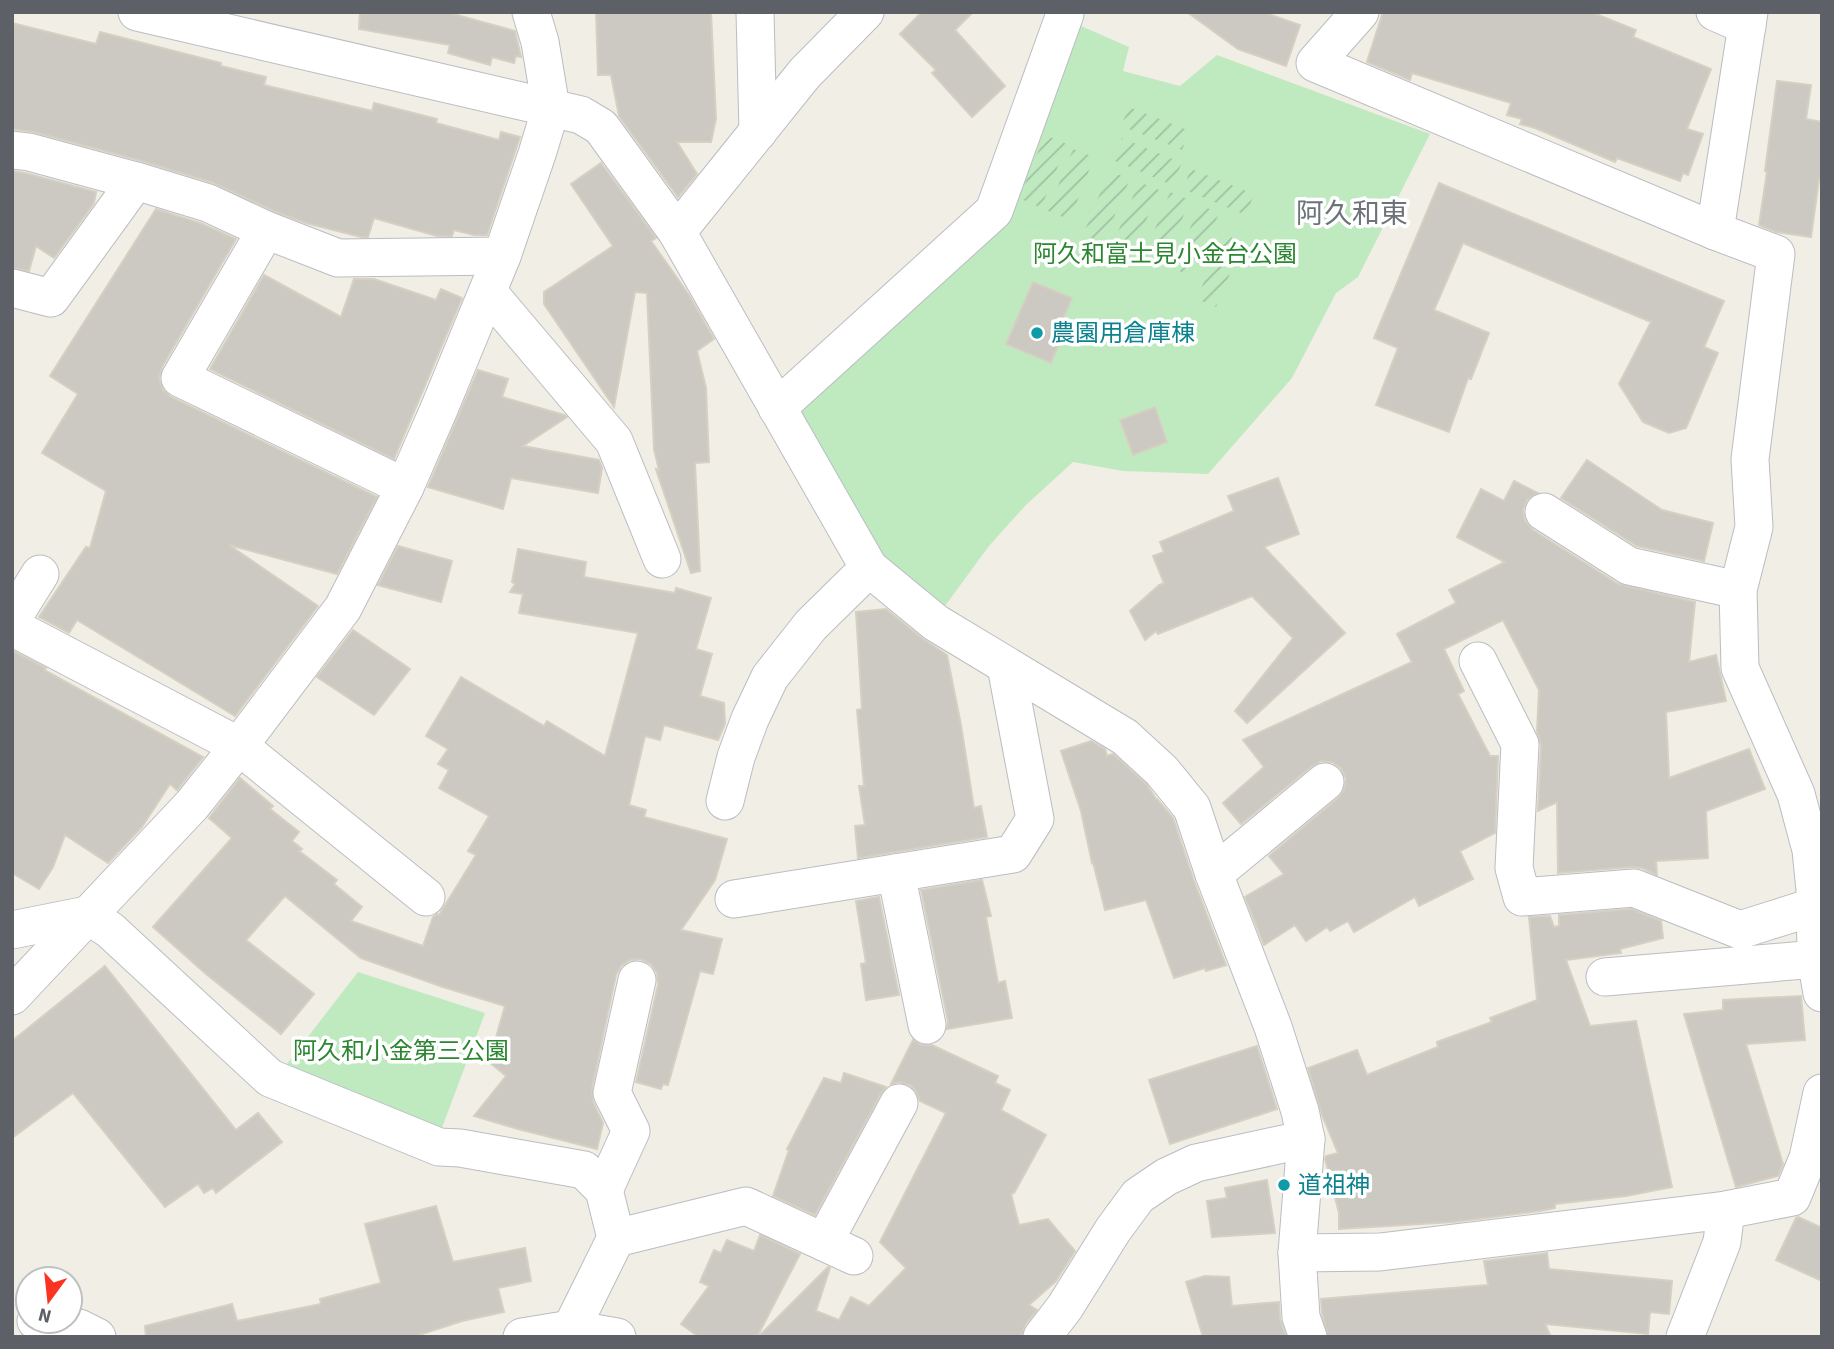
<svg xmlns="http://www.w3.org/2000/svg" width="1834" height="1349" font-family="'Source Sans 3','Noto Sans JP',sans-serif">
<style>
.park{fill:#bfeac0}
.garden{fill:url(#garden-furrows)}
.building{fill:#ccc8c2;stroke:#d6d0c2;stroke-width:2}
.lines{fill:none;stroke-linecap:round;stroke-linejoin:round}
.minor-casing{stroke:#babdc2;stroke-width:39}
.minor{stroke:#fff;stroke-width:37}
.culture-dot{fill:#0f9aa8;stroke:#fff;stroke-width:2.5}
.labels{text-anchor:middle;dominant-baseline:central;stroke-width:7;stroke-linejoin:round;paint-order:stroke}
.park-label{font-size:24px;fill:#2c8631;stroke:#fff}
.culture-label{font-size:24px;fill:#0d838f;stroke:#fff;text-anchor:start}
.quarter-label{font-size:28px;fill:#6d7379;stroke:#fff}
</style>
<defs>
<pattern id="garden-furrows" width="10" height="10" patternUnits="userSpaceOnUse" patternTransform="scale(1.75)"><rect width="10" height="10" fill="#bfeac0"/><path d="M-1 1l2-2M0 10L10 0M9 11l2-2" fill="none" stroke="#9ec1a0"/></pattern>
</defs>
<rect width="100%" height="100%" fill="#f1eee5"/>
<g class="park">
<polygon points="1072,22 1129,47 1123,71 1180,86 1217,55 1430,134 1358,277 1336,293 1292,378 1208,474 1123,471 1073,462 1026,505 989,546 942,610 893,575 787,410 998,220"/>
<polygon points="358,972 485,1013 440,1133 283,1069"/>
</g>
<g class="garden">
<polygon points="1129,107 1190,131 1182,150 1121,126"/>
<polygon points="1045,135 1067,144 1041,208 1019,198"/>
<polygon points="1122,138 1182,163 1172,185 1113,160"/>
<polygon points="1073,149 1094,157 1070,220 1048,211"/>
<polygon points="1191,169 1254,194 1246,215 1183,189"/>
<polygon points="1109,171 1130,179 1103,243 1083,235"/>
<polygon points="1139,182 1159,190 1132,254 1112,246"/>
<polygon points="1170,192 1190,200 1163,266 1143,258"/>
<polygon points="1200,205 1219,213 1192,277 1173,268"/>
<polygon points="1223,234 1243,242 1216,307 1197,299"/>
</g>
<g class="building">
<polygon points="360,12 446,12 515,31 521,57 516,56 514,63 492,57 490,65 448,53 450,45 359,29"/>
<polygon points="596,12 711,12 716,119 711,142 677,142 697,174 678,197 619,116 611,75 598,75"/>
<polygon points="922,12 973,12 955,30 1005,86 972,117 932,73 936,70 900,34"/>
<polygon points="1187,12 1263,12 1300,25 1286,66 1238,49"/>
<polygon points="1383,12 1591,12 1636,30 1633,37 1711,69 1687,129 1703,134 1688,175 1683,173 1680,181 1617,158 1615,162 1535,128 1520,124 1522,119 1507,115 1511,103 1412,73 1410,80 1367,62"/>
<polygon points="12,23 96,44 100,32 221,63 221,66 266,77 264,85 372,111 374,103 437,119 436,123 499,140 501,132 520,137 487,235 474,235 454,230 452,236 437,236 374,218 368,237 361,237 306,223 274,211 214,183 142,161 34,132 12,129"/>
<polygon points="1777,81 1811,85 1806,119 1822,122 1822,180 1819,179 1811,237 1776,232 1759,225 1767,172 1765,171"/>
<polygon points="601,163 656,238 651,241 689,295 714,339 697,351 706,388 709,462 695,463 700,571 691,573 656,469 659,470 654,449 647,293 635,292 614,407 544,304 544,292 613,246 571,184"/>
<polygon points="12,171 25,173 96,192 94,203 54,258 36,246 29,271 12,268"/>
<polygon points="1439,183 1724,301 1704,347 1718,353 1686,428 1669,433 1643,422 1619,384 1651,322 1463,243 1434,310 1489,333 1471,379 1468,378 1449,432 1376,405 1398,348 1374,338"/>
<polygon points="156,209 200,223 236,239 162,367 159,379 163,390 171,397 377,497 337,574 229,545 318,606 235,716 77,620 69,633 39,617 86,547 90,548 106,491 42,453 78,394 50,376"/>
<polygon points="264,275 341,317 354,279 374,279 436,300 441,289 462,298 394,459 210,369"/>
<polygon points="1033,282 1072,298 1063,319 1068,321 1051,363 1006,344"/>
<polygon points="478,370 508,379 502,397 564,415 567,417 523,446 599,460 602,468 598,493 511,478 503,509 428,487"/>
<polygon points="1155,407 1167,442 1133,455 1120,420"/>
<polygon points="1587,460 1662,510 1713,523 1704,561 1637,546 1561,498"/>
<polygon points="1278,478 1299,534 1264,547 1345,633 1247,723 1235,711 1293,638 1252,596 1158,634 1156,631 1145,640 1130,611 1159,585 1164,583 1153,556 1164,552 1160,542 1234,511 1228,496"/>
<polygon points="1514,481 1538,493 1527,500 1523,510 1525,521 1533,530 1618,584 1695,602 1689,662 1716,655 1726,701 1666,712 1669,778 1749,749 1765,789 1706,811 1708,858 1656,861 1657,875 1642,868 1632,867 1558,873 1557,802 1538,811 1541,745 1537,731 1539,690 1503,620 1444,649 1464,691 1458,694 1490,756 1498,756 1495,833 1460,851 1473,879 1419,906 1415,897 1354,932 1348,921 1330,931 1327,927 1306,941 1295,925 1264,945 1245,897 1284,874 1269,856 1338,798 1344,790 1346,779 1341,768 1332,762 1321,761 1312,766 1241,824 1223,803 1264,767 1243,740 1412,662 1397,634 1456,603 1449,590 1505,562 1457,537 1481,489 1504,501"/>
<polygon points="398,546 452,561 441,602 378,585"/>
<polygon points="518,549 586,562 584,577 675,593 676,588 711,598 696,649 712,654 700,696 724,703 725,724 718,740 664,725 660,740 645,736 629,805 646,810 644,817 727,839 715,880 681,930 722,939 713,974 700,971 668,1085 663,1084 661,1089 636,1082 658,985 657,973 651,964 641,959 630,960 621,966 616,975 592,1088 593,1102 603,1123 597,1149 518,1129 474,1116 506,1076 489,1062 505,1006 443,987 361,958 285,896 246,940 314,994 281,1034 206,974 153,927 232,838 209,818 240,778 273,806 270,809 299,832 292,841 302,849 299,851 337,880 334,884 362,907 351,921 423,946 433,917 437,914 439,915 476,855 468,851 489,816 439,788 449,770 438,764 448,749 426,736 461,677 544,726 547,721 605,756 638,633 519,613 523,594 510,592 515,584 512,582"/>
<polygon points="886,609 923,639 947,655 961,725 974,808 981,806 987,837 858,858 855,826 865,825 859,786 864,786 857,710 862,709 856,612"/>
<polygon points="353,630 410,669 374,715 317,677"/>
<polygon points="12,652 15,652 46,668 44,670 203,757 177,790 170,784 142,827 108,863 65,835 53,867 39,889 12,873"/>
<polygon points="1091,741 1105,749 1107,756 1113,754 1147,785 1156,799 1157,799 1173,818 1194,881 1226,965 1206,971 1205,968 1174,978 1146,900 1105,910 1093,862 1092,863 1081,811 1061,751"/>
<polygon points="982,880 991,916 986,917 998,983 1005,981 1012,1018 947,1029 948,1021 921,890"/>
<polygon points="879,897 899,995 866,1000 861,964 866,963 856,901"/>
<polygon points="1631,909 1661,921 1663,938 1620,949 1621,953 1566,960 1590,1026 1636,1021 1672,1187 1626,1196 1555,1204 1555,1208 1540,1211 1454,1222 1339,1229 1339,1213 1325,1159 1326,1156 1338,1153 1322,1115 1308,1068 1357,1050 1367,1075 1438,1047 1437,1042 1492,1022 1490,1018 1537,1000 1529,917 1550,916 1554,927 1559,926 1559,915"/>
<polygon points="105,966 236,1130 258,1113 282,1142 216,1193 213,1188 204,1193 198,1184 165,1207 73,1093 12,1138 12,1041"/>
<polygon points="1801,996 1805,1040 1746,1044 1783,1164 1778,1176 1736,1187 1684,1014 1723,1010 1723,1000"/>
<polygon points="913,1040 921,1045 932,1045 998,1076 995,1083 1010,1090 1001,1110 1046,1135 1014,1193 1011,1194 1019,1225 1048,1219 1075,1251 1056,1281 1029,1305 1037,1310 1025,1325 1021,1337 758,1337 828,1267 830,1268 816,1311 839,1320 851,1297 869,1306 906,1268 880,1242 946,1113 920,1101 916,1091 910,1085 899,1082 891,1084"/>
<polygon points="1257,1046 1277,1109 1170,1144 1149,1080"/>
<polygon points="844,1073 886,1087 881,1093 815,1215 773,1196 789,1150 787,1149 824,1078 841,1083"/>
<polygon points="1267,1180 1275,1233 1212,1237 1207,1201 1227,1198 1225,1188"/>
<polygon points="436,1206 453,1262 525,1248 531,1281 498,1288 504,1312 462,1321 413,1337 146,1337 145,1326 232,1304 237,1321 321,1304 320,1299 381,1283 365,1224"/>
<polygon points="1798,1217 1822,1228 1822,1281 1776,1260 1796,1218"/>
<polygon points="760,1235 800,1254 757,1337 699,1337 681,1324 709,1286 700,1282 714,1250 721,1253 727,1240 754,1251"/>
<polygon points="1547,1253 1549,1269 1672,1281 1669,1314 1650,1312 1648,1334 1545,1324 1551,1337 1328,1337 1322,1313 1321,1299 1488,1285 1484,1261"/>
<polygon points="1205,1276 1229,1277 1232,1306 1279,1302 1280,1319 1286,1337 1203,1337 1186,1282"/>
</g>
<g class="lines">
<g class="minor-casing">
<g id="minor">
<polyline points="137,12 581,115 601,127 677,232 869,568 936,623 1125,737 1162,771 1192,808 1214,874 1273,1027 1300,1111 1306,1139 1297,1253 1301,1317 1308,1337"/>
<polyline points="755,12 758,132"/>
<polyline points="1360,12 1315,63 1715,231 1749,12"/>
<polyline points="1715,12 1747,26"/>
<polyline points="12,150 29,152 136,181 208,203 266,230 338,258 502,256"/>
<polyline points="266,230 180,378 405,487"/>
<polyline points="1715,231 1776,254 1750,459 1754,527 1738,590 1740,668 1796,794 1811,850 1815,890 1816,959 1822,993"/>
<polyline points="677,232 805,73 865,12"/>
<polyline points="12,288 51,298 136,181"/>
<polyline points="488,292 614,441 662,559"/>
<polyline points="777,408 994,211 1065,14"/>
<polyline points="1544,512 1629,566 1738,590"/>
<polyline points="12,619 40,574"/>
<polyline points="12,627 239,746 426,897"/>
<polyline points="1478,661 1520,744 1514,868 1522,897 1634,888 1740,930 1816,906"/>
<polyline points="725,801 736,757 750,719 770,677 811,625 869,568"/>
<polyline points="896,873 927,1025"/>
<polyline points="1214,874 1325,782"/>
<polyline points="734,899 1013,854 1035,819 1006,666"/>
<polyline points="12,930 87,915 110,930 270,1078 439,1147 460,1148 584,1170 604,1190 616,1238 571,1329"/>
<polyline points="1605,977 1816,959"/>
<polyline points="12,996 192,805 239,746 343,608 405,487 439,409 502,256 537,154 551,108 540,42 531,12"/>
<polyline points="604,1190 631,1131 612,1093 637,980"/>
<polyline points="616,1238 746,1206 854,1256"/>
<polyline points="824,1242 899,1103"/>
<polyline points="1297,1253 1380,1252 1726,1210 1792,1197 1808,1158 1822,1093"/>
<polyline points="36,1321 79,1328 97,1337"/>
<polyline points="522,1337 571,1329 617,1337"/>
<polyline points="1042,1337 1065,1307 1113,1230 1138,1196 1166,1177 1196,1163 1306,1139"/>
<polyline points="1685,1337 1722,1242 1726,1210"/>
</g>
</g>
<use href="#minor" class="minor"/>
</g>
<g class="culture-dot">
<circle cx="1037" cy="333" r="7"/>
<circle cx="1284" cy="1185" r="7"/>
</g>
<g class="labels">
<g class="park-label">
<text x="1165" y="254">阿久和富士見小金台公園</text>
<text x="401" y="1051">阿久和小金第三公園</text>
</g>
<g class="culture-label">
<text x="1051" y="333">農園用倉庫棟</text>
<text x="1298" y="1185">道祖神</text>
</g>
<g class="quarter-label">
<text x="1352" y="214">阿久和東</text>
</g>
</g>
<rect width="1834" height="1349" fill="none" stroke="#5d6167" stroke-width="28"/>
<g transform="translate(49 1300) rotate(195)"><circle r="33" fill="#ffffff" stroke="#bec0c2" stroke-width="2"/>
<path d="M0-5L12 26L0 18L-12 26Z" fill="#fa3421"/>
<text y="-10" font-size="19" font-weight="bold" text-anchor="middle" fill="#5d6167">N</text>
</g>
</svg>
